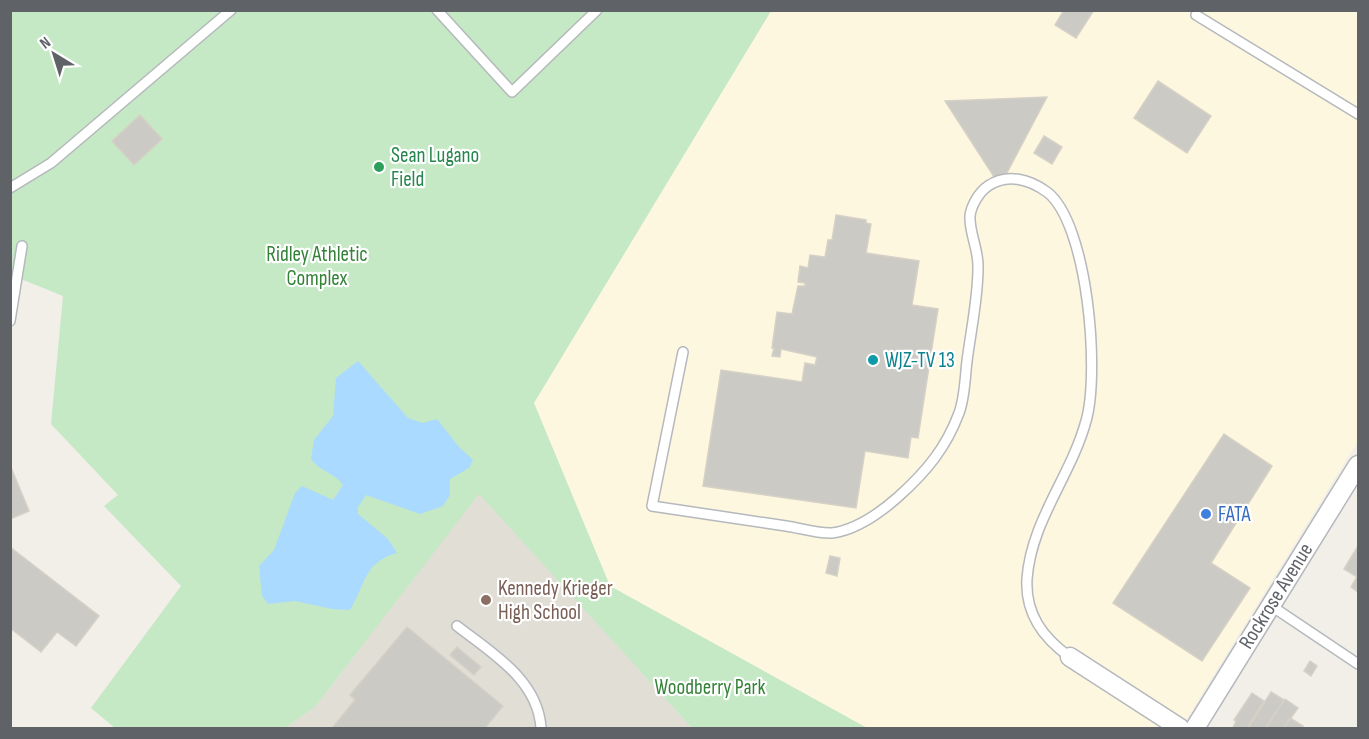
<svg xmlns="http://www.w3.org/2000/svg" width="1369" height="739" font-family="'Sofia Sans Condensed',sans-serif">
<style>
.commercial{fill:#fef7e0}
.education{fill:#e1ded6}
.green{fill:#c5e8c5}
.water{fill:#aadaff}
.building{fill:#cccac5;stroke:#d6d1c6;stroke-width:1.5}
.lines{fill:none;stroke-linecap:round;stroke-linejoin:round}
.lane-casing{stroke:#b5b8bc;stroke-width:12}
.street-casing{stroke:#b5b8bc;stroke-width:21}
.lane{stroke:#fff;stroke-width:9}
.street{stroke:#fff;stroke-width:18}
.leisure-dot{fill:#2e9e5b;stroke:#fff;stroke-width:2}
.culture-dot{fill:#0f9aa8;stroke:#fff;stroke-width:2}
.shop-dot{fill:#3f7fe0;stroke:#fff;stroke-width:2}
.education-dot{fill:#8d6e63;stroke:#fff;stroke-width:2}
.labels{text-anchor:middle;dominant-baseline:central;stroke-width:4.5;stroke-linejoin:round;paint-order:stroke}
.leisure-label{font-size:21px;fill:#27864d;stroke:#fff;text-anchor:start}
.park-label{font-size:21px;fill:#348238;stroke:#fff}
.culture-label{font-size:21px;fill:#0d838f;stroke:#fff;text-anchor:start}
.shop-label{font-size:21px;fill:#366cbe;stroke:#fff;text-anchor:start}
.education-label{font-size:21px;fill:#785e54;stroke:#fff;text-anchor:start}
.street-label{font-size:21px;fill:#5f6368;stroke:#fff}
</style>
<rect width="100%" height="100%" fill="#f1efe8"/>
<polygon class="commercial" points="771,11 1358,11 1358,441 1181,728 867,728 610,586 534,403"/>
<polygon class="education" points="479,493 692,728 285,728 315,707"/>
<polygon class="green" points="10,11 771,11 534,403 610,586 867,728 692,728 479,494 315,707 285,728 115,728 91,708 181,586 104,506 118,495 51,424 63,296 11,275"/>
<path class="water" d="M358 361 408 418 422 423 437 419 459 447 473 460 469 468 450 479V495L443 506 420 514 366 495 358 507V514L388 539 397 553C364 562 366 583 350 610L332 609 295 601 268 604 262 596 259 566 274 550 295 493 302 486 333 500 343 485C335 473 319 471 311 459L314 440 333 416 336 378Z"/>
<g class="building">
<polygon points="1064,10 1094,10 1076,38 1055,25"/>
<polygon points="1158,81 1211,116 1187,153 1134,118"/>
<polygon points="1047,97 1000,186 945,101"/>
<polygon points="140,115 162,139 134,165 112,141"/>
<polygon points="1044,136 1062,147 1052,164 1034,153"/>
<polygon points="836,215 866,220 866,223 871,224 866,253 919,261 912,305 938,309 918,438 911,437 908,458 865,451 856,508 703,486 721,370 802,382 805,363 815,365 817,357 781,349 780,357 772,356 774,348 772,348 777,312 792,314 798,286 805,286 805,283 798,282 800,266 808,268 810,255 825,257 828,240 832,240"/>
<polygon points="1224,434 1272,466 1211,563 1250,588 1202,661 1113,603"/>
<polygon points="10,465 29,511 10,519"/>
<polygon points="1358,546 1358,575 1357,577 1344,569"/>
<polygon points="10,547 99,616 76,646 57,632 41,652 10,628"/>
<polygon points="830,556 840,558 837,576 826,573"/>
<polygon points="1358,575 1358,592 1351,587"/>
<polygon points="407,627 503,706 485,728 332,728 355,700 350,695"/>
<polygon points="457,647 481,667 474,675 450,655"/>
<polygon points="1310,661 1317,666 1311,676 1304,671"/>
<polygon points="1271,692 1284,700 1266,728 1248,728"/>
<polygon points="1252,693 1264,701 1247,728 1233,728 1236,721 1234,720"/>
<polygon points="1285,699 1298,708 1284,728 1266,728"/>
<polygon points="1290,718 1303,726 1302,728 1284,728"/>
</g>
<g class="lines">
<g class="lane-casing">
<g id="lane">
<polyline points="437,10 512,92 597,10"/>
<polyline points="1196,15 1358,114"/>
<polyline points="10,188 51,163 231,10"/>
<polyline points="10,321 22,246"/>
<path d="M683 352 652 506C697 513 741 519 786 526 800 528 818 534 832 533 856 530 881 512 898 497 926 472 946 448 959 413 965 397 965 377 967 361 971 330 978 298 978 268 979 250 969 233 970 216 971 206 979 192 988 186 1007 173 1029 179 1047 192 1088 223 1100 373 1086 421 1071 476 1031 521 1027 579 1025 614 1043 638 1070 657"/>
<polyline points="1270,605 1358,664"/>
<path d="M457 626C492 653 538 680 541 728"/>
</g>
</g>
<g class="street-casing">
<g id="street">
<polyline points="1070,657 1180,728"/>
<polyline points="1195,728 1358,465"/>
</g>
</g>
<use href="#lane" class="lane"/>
<use href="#street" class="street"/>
</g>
<circle class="leisure-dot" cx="379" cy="167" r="6"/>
<circle class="culture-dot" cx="873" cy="360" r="6"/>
<circle class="shop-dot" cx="1206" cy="514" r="6"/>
<circle class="education-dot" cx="486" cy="600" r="6"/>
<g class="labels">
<g class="leisure-label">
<text x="391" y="155">Sean Lugano<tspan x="391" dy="24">Field</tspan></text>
</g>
<g class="park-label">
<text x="317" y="254">Ridley Athletic<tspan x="317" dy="24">Complex</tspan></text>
<text x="710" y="687">Woodberry Park</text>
</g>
<g class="culture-label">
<text x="885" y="360">WJZ-TV 13</text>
</g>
<g class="shop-label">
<text x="1218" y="514">FATA</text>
</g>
<g class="education-label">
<text x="498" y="588">Kennedy Krieger<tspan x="498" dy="24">High School</tspan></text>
</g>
<g class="street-label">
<text transform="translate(1276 596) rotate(-58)">Rockrose Avenue</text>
</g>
</g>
<rect width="1369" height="739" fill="none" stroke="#5f6368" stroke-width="24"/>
<g transform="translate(54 54) rotate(322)" stroke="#ffffff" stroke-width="4.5" paint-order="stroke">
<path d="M0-4.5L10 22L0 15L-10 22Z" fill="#5f6368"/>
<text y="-9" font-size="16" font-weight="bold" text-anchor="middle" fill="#5f6368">N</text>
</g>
</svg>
